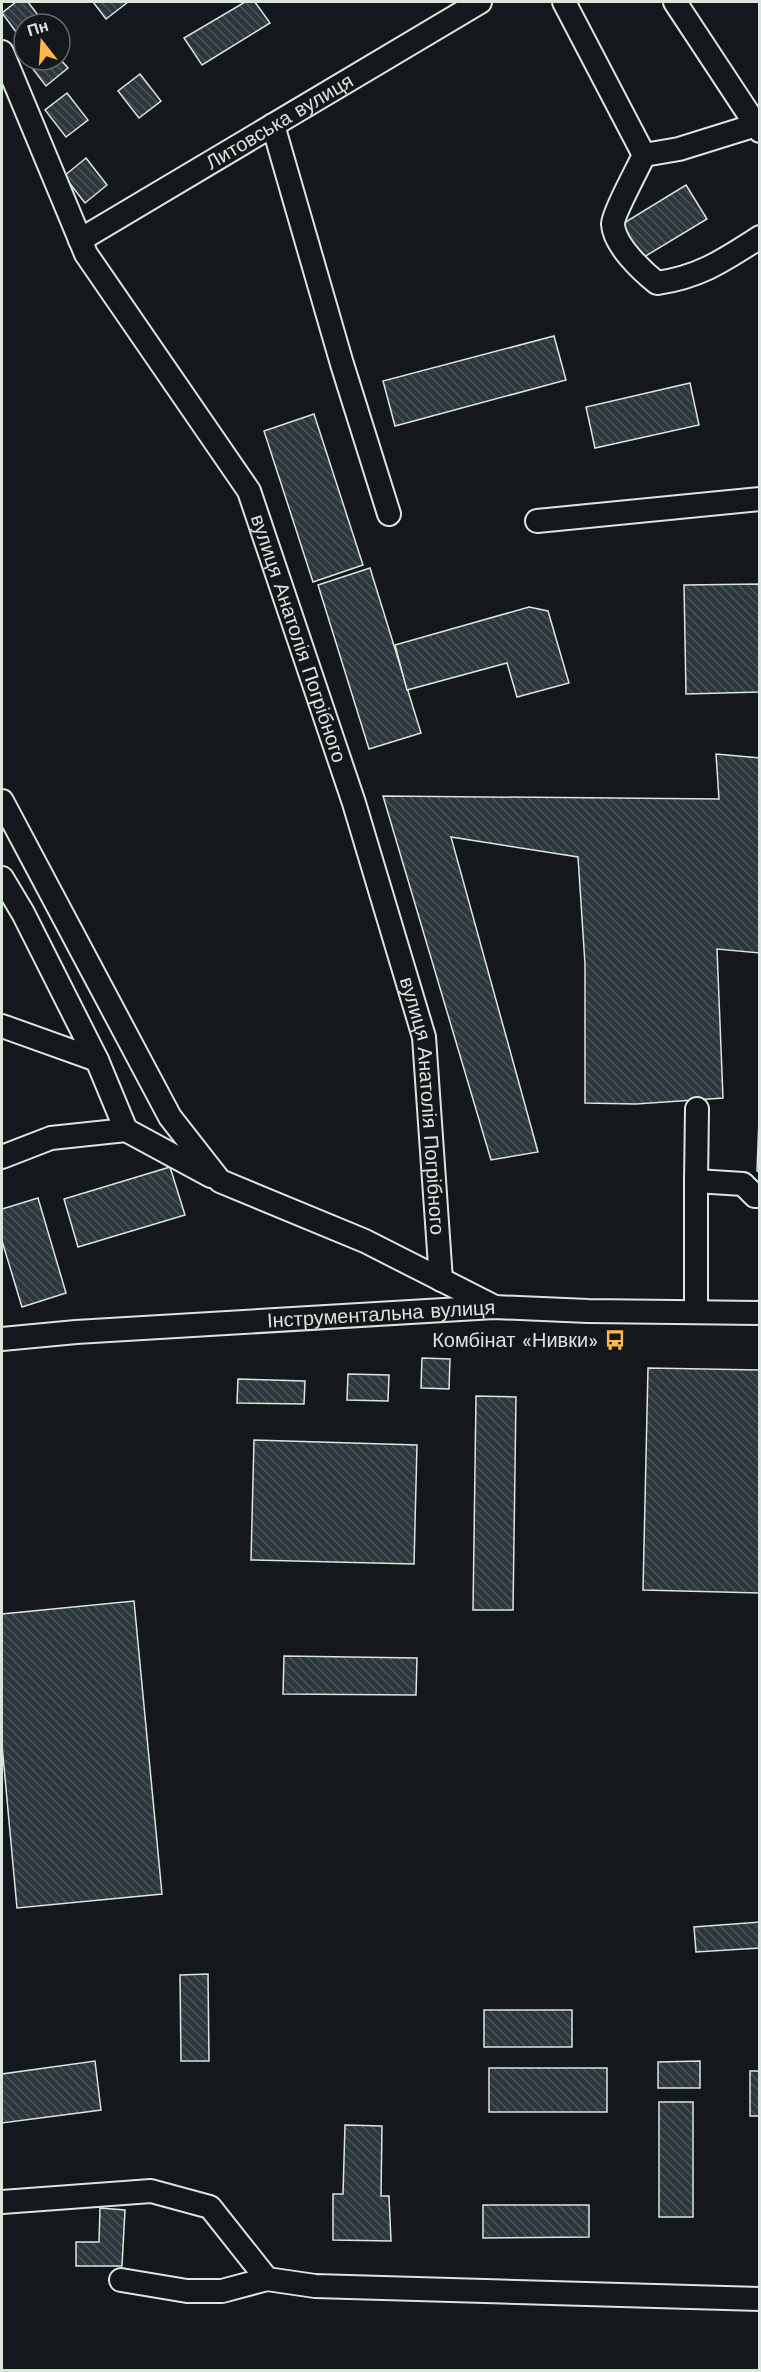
<svg xmlns="http://www.w3.org/2000/svg" width="761" height="2372" font-family="'Work Sans',sans-serif">
<style>
.building{fill:url(#building-back-hatch);stroke:#d8e6dc;stroke-width:1.5}
.lines{fill:none;stroke-linecap:round;stroke-linejoin:round}
.minor-casing{stroke:#d8e6dc;stroke-width:26}
.minor{stroke:#14181c;stroke-width:22}
.labels{text-anchor:middle;dominant-baseline:central;stroke-width:4.5;stroke-linejoin:round;paint-order:stroke}
.street-label{font-size:20px;fill:#d8e6dc;stroke:#14181c}
.poi-label{font-size:20px;fill:#d8e6dc;stroke:#14181c;text-anchor:end}
</style>
<defs>
<pattern id="building-back-hatch" width="6" height="6" patternUnits="userSpaceOnUse" patternTransform="scale(1.5)"><rect width="6" height="6" fill="#2c363c"/><path d="M-1 5l2 2M0 0l6 6M5-1l2 2" fill="none" stroke="#4a5358"/></pattern>
</defs>
<rect width="100%" height="100%" fill="#14181c"/>
<g class="building">
<polygon points="16,2 28,2 44,23 24,24 22,40 2,13"/>
<polygon points="93,2 128,2 106,19"/>
<polygon points="245,2 255,2 270,23 202,65 184,38"/>
<polygon points="60,59 68,68 46,86 26,60"/>
<polygon points="140,74 161,101 139,118 118,91"/>
<polygon points="67,93 88,120 66,137 45,110"/>
<polygon points="86,158 107,185 85,203 64,176"/>
<polygon points="686,185 707,219 639,260 619,226"/>
<polygon points="554,336 566,380 395,426 383,381"/>
<polygon points="690,383 699,425 595,448 586,407"/>
<polygon points="314,414 363,565 313,582 264,431"/>
<polygon points="370,568 421,733 369,749 318,585"/>
<polygon points="760,584 760,692 686,694 684,585"/>
<polygon points="529,607 548,611 569,683 517,697 507,663 407,690 395,645"/>
<polygon points="716,754 760,758 760,953 717,949 723,1098 636,1104 585,1103 585,964 578,857 451,837 538,1152 491,1160 383,796 719,799"/>
<polygon points="760,1092 760,1171 757,1171"/>
<polygon points="170,1167 185,1215 78,1247 64,1199"/>
<polygon points="38,1198 66,1293 22,1307 2,1241 2,1209"/>
<polygon points="422,1358 450,1359 449,1389 421,1388"/>
<polygon points="648,1368 760,1370 760,1593 643,1590"/>
<polygon points="348,1374 389,1375 388,1401 347,1400"/>
<polygon points="238,1379 305,1381 304,1404 237,1403"/>
<polygon points="476,1396 516,1397 513,1610 473,1610"/>
<polygon points="254,1440 417,1445 414,1564 251,1560"/>
<polygon points="134,1601 162,1894 17,1908 2,1745 2,1614"/>
<polygon points="284,1656 417,1658 416,1695 283,1694"/>
<polygon points="760,1922 760,1948 696,1952 694,1927"/>
<polygon points="208,1974 209,2061 181,2061 180,1975"/>
<rect x="484" y="2010" width="88" height="37"/>
<polygon points="95,2061 101,2110 2,2123 2,2074"/>
<polygon points="700,2061 700,2088 658,2088 658,2062"/>
<rect x="489" y="2068" width="118" height="44"/>
<rect x="750" y="2071" width="10" height="45"/>
<rect x="659" y="2102" width="34" height="115"/>
<polygon points="345,2125 382,2126 381,2196 389,2196 391,2241 333,2240 333,2194 343,2194"/>
<polygon points="483,2205 589,2205 589,2237 483,2238"/>
<polygon points="100,2208 125,2210 122,2266 76,2266 76,2242 99,2242"/>
</g>
<g class="lines">
<g class="minor-casing">
<g id="minor">
<polyline points="564,2 644,155"/>
<polyline points="675,2 760,131"/>
<path id="s1" d="M2 52 86 254 249 491 354 803 424 1037 441 1280"/>
<polyline points="273,125 342,364 389,514"/>
<path d="M644 155C638 168 613 214 613 224 614 245 642 271 657 283 700 277 724 260 760 237"/>
<polyline points="644,155 679,149 756,125"/>
<path id="s2" d="M80 240 480 2"/>
<polyline points="537,521 760,499"/>
<polyline points="2,801 170,1117 220,1181 365,1241 493,1306"/>
<polyline points="2,878 23,913 97,1060 2,1026"/>
<polyline points="97,1060 126,1130 211,1176"/>
<polyline points="2,1157 51,1138 126,1130"/>
<polyline points="696,1181 697,1109"/>
<polyline points="696,1312 696,1181 743,1184 755,1196 760,1196"/>
<path id="s3" d="M2 1339 76 1332 494 1307 588 1311 760 1313"/>
<polyline points="2,2202 151,2191 210,2207 267,2279 315,2286 760,2299"/>
<polyline points="121,2280 187,2291 222,2291 267,2279"/>
</g>
</g>
<use href="#minor" class="minor"/>
</g>
<defs>
<g id="bus-bare" transform="scale(1.62)"><path d="M-5-6H5V4H4V6H2V4H-2V6H-4V4H-5ZM-3.5-4V0h7V-4ZM-3.5 1.2v1.5H-2V1.2ZM2 1.2v1.5H3.5V1.2Z" fill="#ffb74d" stroke="#14181c" stroke-width="2.5" paint-order="stroke"/></g>
</defs>
<g fill-rule="evenodd">
<use href="#bus-bare" x="615" y="1340"/>
</g>
<g class="labels">
<g class="street-label">
<text stroke="none"><textPath href="#s2" startOffset="232">Литовська вулиця</textPath></text>
<text stroke="none"><textPath href="#s1" startOffset="662">вулиця Анатолія Погрібного</textPath></text>
<text stroke="none"><textPath href="#s1" startOffset="1148">вулиця Анатолія Погрібного</textPath></text>
<text stroke="none"><textPath href="#s3" startOffset="380">Інструментальна вулиця</textPath></text>
</g>
<g class="poi-label">
<text x="598" y="1340">Комбінат «Нивки»</text>
</g>
</g>
<rect width="761" height="2372" fill="none" stroke="#d8e6dc" stroke-width="6"/>
<g transform="translate(42 42) rotate(343)"><circle r="28" fill="#14181c" stroke="#626a69" stroke-width="1.5"/>
<path d="M0-4.5L10 22L0 15L-10 22Z" fill="#ffb74d"/>
<text y="-9" font-size="16" font-weight="bold" text-anchor="middle" fill="#d8e6dc">Пн</text>
</g>
</svg>
